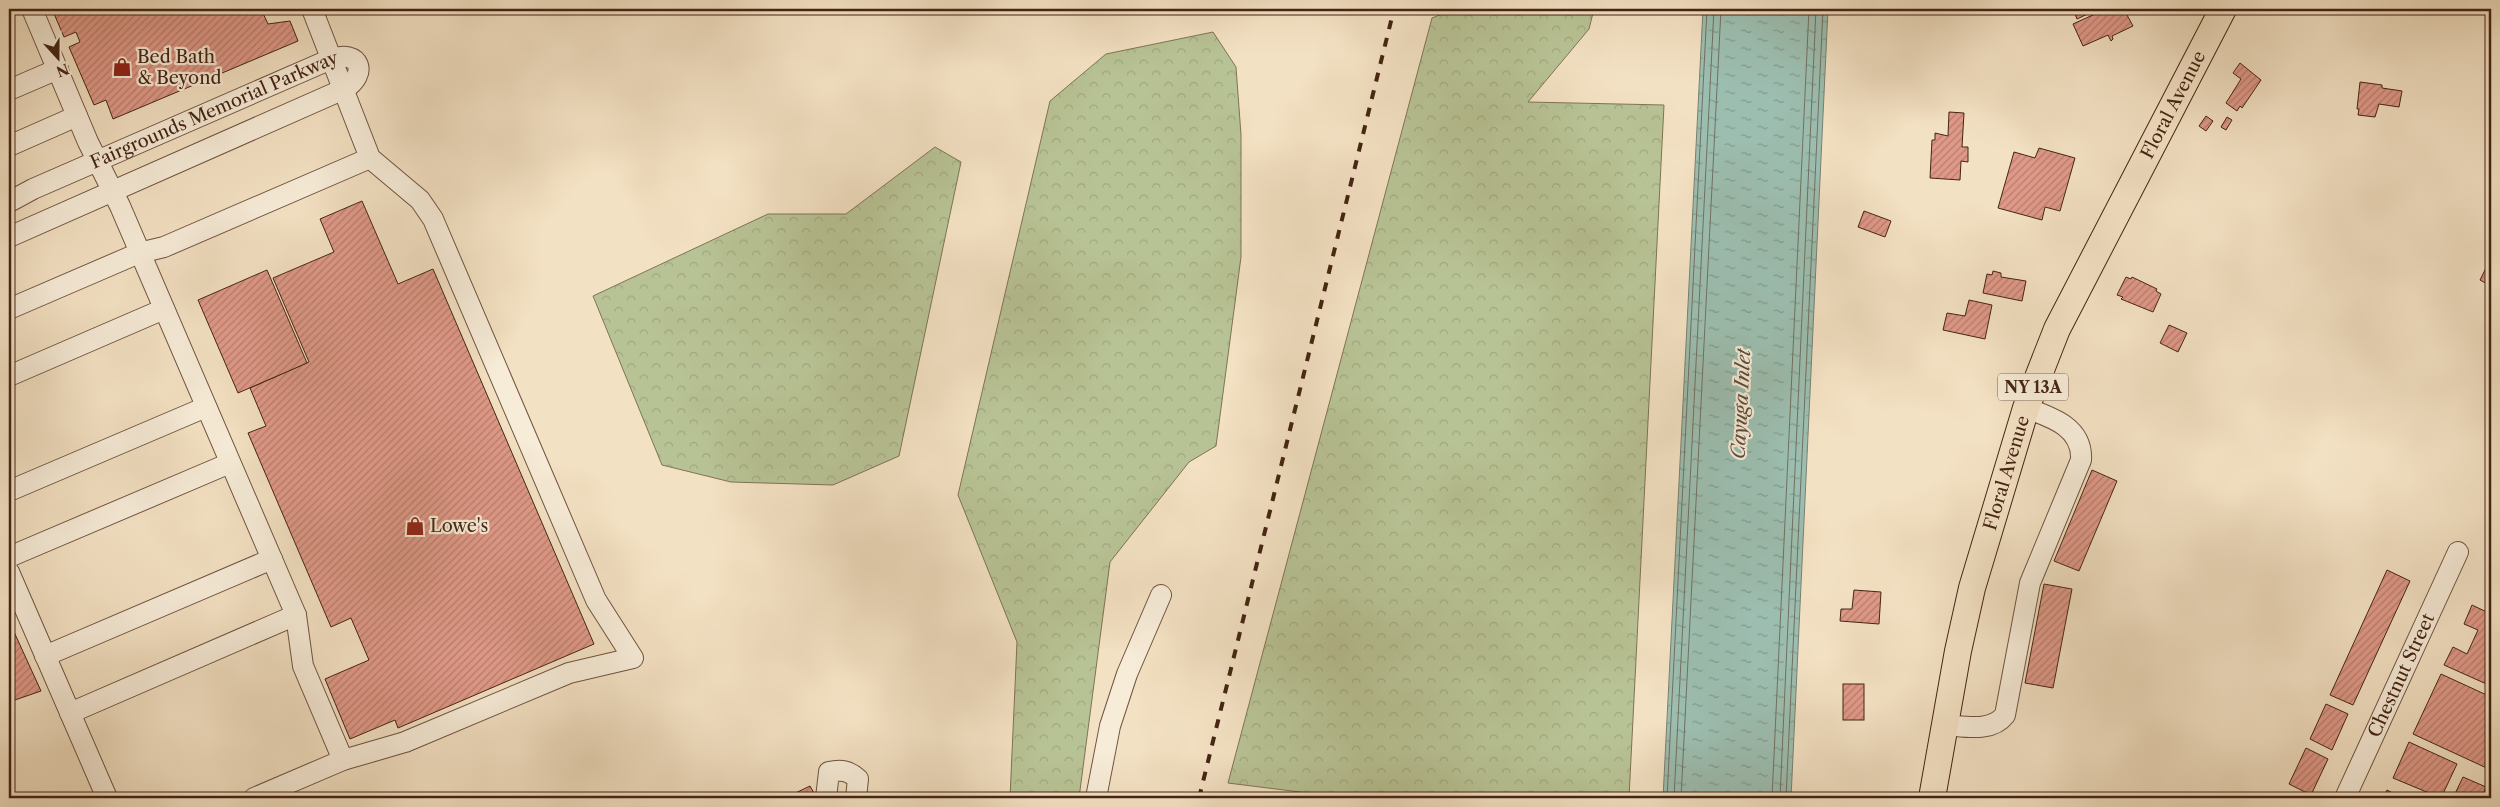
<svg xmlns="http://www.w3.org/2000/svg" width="2500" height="807" font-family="'Libre Caslon Text',serif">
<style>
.forest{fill:url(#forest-crowns);stroke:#7e7454}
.water{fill:url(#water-ripples);stroke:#798072}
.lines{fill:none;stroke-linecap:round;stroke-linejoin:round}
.shore{stroke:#707162;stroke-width:1}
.building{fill:url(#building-hatch);stroke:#442414}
.minor-casing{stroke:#705340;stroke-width:22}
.major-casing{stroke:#442414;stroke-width:28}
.minor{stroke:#f7ecd8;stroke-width:20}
.major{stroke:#f3e1c3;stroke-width:26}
.rail{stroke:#442414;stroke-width:4;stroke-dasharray:9 9;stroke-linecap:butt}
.labels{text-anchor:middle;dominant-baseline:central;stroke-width:4.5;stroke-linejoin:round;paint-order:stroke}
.shield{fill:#f7ecd8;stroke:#7a604f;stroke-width:1}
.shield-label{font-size:16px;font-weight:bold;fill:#442414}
.poi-label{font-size:18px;fill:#442414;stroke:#f7ecd8;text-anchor:start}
.street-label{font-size:18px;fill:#442414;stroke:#f7ecd8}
.water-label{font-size:19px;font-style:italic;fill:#5a4a3b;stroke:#f7ecd8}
</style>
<defs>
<pattern id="forest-crowns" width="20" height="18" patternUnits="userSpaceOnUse" patternTransform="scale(1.25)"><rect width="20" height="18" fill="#b8c395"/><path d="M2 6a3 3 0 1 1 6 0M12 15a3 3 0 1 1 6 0" fill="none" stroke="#9fa780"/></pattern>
<pattern id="water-ripples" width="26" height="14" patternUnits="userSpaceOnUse" patternTransform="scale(1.25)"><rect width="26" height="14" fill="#9cbeb0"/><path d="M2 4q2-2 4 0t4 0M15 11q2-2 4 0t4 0" fill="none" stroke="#819a8e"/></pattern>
<pattern id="building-hatch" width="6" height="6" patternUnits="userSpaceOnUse" patternTransform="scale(1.25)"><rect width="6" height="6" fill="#e09988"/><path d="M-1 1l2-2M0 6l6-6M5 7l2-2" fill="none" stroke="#b77d6e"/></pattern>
</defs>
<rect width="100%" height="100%" fill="#f3e1c3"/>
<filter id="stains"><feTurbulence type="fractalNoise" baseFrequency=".004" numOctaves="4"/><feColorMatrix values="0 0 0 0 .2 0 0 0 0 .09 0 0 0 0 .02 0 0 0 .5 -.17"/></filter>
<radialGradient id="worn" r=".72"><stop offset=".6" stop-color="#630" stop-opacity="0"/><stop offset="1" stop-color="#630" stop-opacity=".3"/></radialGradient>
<g class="forest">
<polygon points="1455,9 1594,9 1589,29 1528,102 1664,105 1629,798 1348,798 1228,783 1432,18"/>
<polygon points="1213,32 1236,67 1241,135 1241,257 1216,446 1189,462 1110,562 1079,798 1010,798 1017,642 958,495 1050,101 1106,54"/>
<polygon points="935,147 961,162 899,456 833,485 731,482 662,465 593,296 768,214 846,214"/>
</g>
<polygon class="water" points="1703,9 1828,9 1791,798 1663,798"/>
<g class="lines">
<g class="shore">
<polyline points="1667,798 1707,9"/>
<polyline points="1674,798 1714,9"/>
<polyline points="1681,798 1721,9"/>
<polyline points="1772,798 1809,9"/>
<polyline points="1780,798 1816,9"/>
<polyline points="1786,798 1823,9"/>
</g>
</g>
<g class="building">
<polygon points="52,9 261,9 268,24 290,21 298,41 113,119 106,100 94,105 69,47 80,42 76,32 64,37"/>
<polygon points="2073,9 2096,9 2096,10 2077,19"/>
<polygon points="2106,9 2124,9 2125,11 2129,9 2131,13 2127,15 2133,26 2112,36 2113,39 2111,41 2108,35 2083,46 2073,24"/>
<polygon points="2240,63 2261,80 2242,108 2240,106 2237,111 2226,103 2241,79 2233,73"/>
<polygon points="2360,82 2382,85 2382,88 2402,91 2399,107 2379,104 2375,117 2358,115 2359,109 2357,109"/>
<polygon points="1949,112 1964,113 1962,147 1968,147 1968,162 1961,161 1960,180 1930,178 1932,140 1935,140 1935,133 1948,136"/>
<polygon points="2206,116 2213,121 2206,131 2199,126"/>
<polygon points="2227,117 2232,120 2226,130 2221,127"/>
<polygon points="2039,148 2075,158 2060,211 2045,207 2042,220 1998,208 2014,152 2035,158"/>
<polygon points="362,201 398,284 433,269 594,644 398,728 395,720 350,739 325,679 369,660 351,618 331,627 248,433 266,426 250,388 309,362 273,278 334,252 320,219"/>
<polygon points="1864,211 1891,221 1885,237 1858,227"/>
<polygon points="2491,258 2491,286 2480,280"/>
<polygon points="267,270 307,363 238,393 198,300"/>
<polygon points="1993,271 2001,273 2001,277 2026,281 2022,301 1983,293 1987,274 1992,275"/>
<polygon points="2126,277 2131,279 2132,277 2157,289 2156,291 2161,294 2153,312 2121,299 2123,297 2117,295"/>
<polygon points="1969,300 1992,305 1985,339 1943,330 1947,313 1965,316"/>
<polygon points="2169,325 2187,333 2178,352 2160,343"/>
<polygon points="2092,470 2117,481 2079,571 2054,561"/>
<polygon points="2387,570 2410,581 2353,705 2330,695"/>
<polygon points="2044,584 2072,589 2053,688 2025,683"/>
<polygon points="1854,590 1881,592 1879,624 1840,621 1841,609 1852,609"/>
<polygon points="2472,605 2491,614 2491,686 2444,665 2453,647 2467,654 2478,630 2464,624"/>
<polygon points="9,621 41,691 9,702"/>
<polygon points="2441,674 2491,697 2491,770 2413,734"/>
<rect x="1843" y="684" width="21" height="36"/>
<polygon points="2326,704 2348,714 2332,750 2310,739"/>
<polygon points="2409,742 2457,764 2441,798 2393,778"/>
<polygon points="2306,748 2328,759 2311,795 2289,784"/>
<polygon points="2463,777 2486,787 2481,798 2453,798"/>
<polygon points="810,786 815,795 809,798 785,798"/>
<polygon points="2387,790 2402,798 2383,798"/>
</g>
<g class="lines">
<g class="minor-casing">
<g id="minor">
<polyline points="32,9 88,142 120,206 296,615 303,666 343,760 254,798"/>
<polyline points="312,9 370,158 420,200 433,219 596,600 633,658 569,673 405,742 343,760"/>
<polyline points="9,90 58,69"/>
<polyline points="9,146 77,116"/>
<path id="s1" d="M9 202 33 189 331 59C360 49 369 74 344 89L9 237"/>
<polyline points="9,309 139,253 164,247 370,158"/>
<polyline points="9,376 164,309"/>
<polyline points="9,491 206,407"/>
<polyline points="9,557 230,463"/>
<polyline points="9,572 107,798"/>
<polyline points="45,656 272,559"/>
<polyline points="70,713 296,615"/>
<path d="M1944 725C1964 726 1991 733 2005 715L2030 583 2081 460C2083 427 2051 417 2026 408"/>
<path d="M826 798 829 772C842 769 849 771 858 779L856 798"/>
<polyline points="1096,798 1110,726 1127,674 1161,595"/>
<path id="s2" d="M2345 798 2458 552"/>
</g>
</g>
<g class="major-casing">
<g id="major">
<path id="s3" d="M1932 798 1958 651 1972 588 2026 408 2057 329 2223 9"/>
</g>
</g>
<use href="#minor" class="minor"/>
<use href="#major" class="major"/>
<polyline class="rail" points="1199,798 1394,9"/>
</g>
<defs>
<g id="shop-bare" transform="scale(1.5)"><path d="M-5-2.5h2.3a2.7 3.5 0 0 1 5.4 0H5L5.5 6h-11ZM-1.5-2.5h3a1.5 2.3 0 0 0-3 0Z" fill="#8f2418" stroke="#f7ecd8" stroke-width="2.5" paint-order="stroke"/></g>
</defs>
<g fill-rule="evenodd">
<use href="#shop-bare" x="122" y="67"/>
<use href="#shop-bare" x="415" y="526"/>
</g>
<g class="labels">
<rect class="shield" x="1998" y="373.5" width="70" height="27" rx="4"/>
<g class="shield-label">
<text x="2033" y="387">NY 13A</text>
</g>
<g class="poi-label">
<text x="137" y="57">Bed Bath<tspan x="137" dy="21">&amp; Beyond</tspan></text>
<text x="430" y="526">Lowe's</text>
</g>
<g class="street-label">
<text stroke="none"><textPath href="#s3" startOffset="739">Floral Avenue</textPath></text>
<text stroke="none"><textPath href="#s1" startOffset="225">Fairgrounds Memorial Parkway</textPath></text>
<text stroke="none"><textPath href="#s3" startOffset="334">Floral Avenue</textPath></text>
<text stroke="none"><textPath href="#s2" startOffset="135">Chestnut Street</textPath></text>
</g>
<g class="water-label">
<text transform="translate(1741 404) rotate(-87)">Cayuga Inlet</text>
</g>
</g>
<rect width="2500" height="807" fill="none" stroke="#f3e1c3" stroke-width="30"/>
<rect x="10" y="10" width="2480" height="787" fill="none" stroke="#442414" stroke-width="2.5"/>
<rect x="15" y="15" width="2470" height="777" fill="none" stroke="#442414"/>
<g transform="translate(58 58) rotate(159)" stroke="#f7ecd8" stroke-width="4" paint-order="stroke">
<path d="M0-4L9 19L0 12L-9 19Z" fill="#442414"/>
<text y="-8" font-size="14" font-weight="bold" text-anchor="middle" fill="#442414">N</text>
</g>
<rect width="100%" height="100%" filter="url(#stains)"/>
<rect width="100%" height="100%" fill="url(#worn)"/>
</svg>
